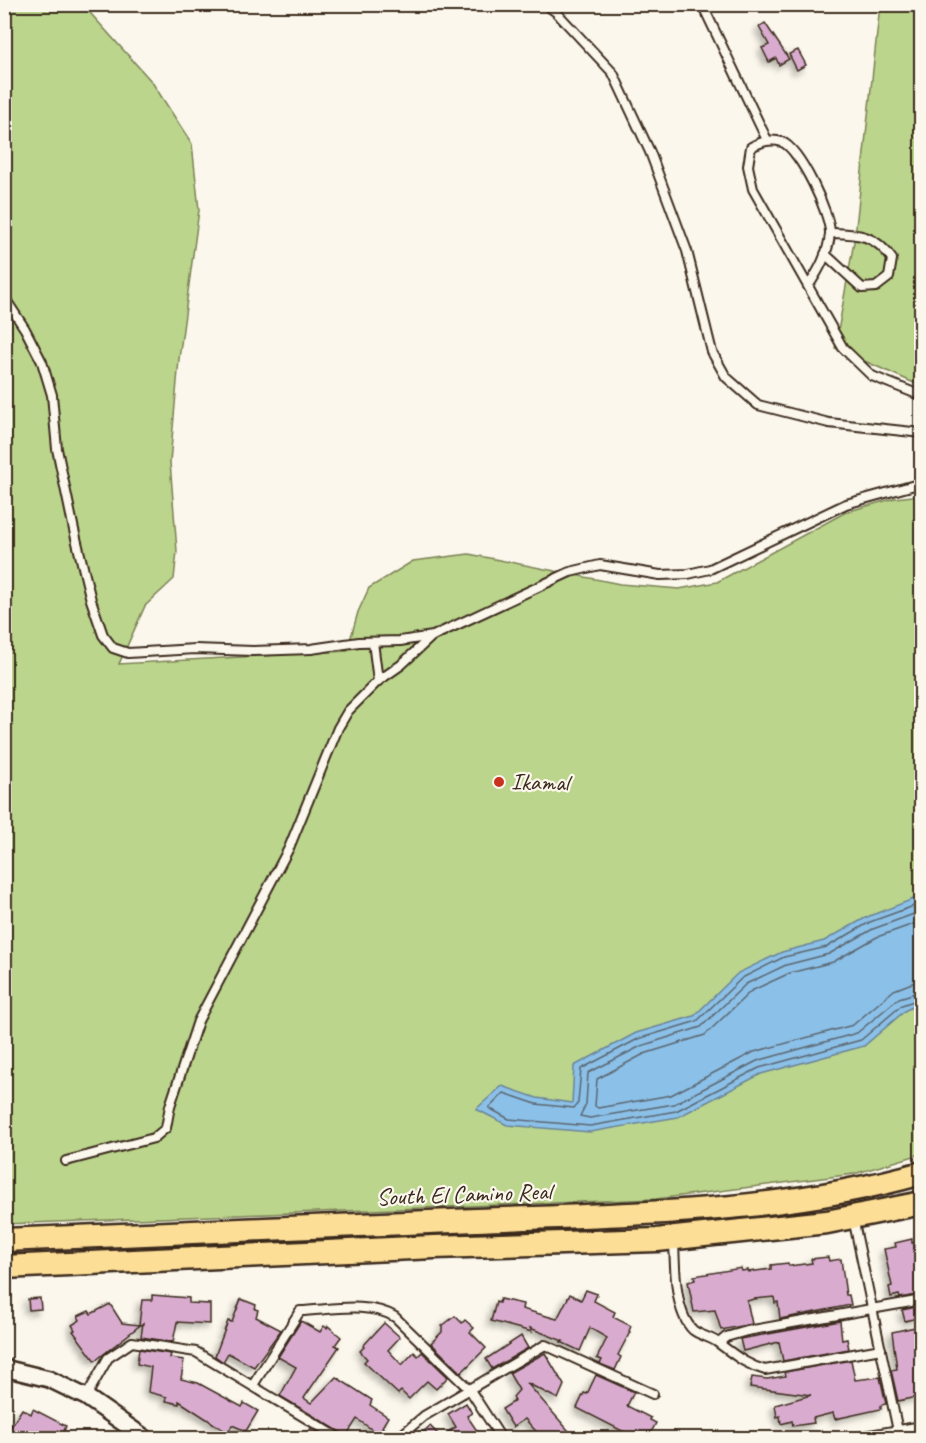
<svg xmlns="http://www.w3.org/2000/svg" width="926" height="1443" font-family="Caveat,sans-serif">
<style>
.green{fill:#bbd58c;stroke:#7b8055;stroke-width:1.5}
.water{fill:#8bc0e8;stroke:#6b8497;stroke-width:1.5}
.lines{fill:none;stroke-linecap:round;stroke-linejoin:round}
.shore{stroke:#5b666f;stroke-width:1.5}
.building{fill:#d9accf;stroke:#3b2a1e;stroke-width:1.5;filter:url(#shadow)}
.service-casing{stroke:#3b2a1e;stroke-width:12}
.minor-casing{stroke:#3b2a1e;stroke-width:20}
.primary-casing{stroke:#3b2a1e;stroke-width:27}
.service{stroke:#fbf7ec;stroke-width:8}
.minor{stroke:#fbf7ec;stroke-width:15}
.primary{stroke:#fdde96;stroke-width:22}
.poi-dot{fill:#c8321e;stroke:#fbf7ec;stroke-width:2}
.labels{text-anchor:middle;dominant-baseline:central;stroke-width:4.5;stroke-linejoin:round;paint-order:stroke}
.poi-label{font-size:24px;fill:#3b2a1e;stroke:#fbf7ec;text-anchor:start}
.street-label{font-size:24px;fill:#3b2a1e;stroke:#fbf7ec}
</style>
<defs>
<filter id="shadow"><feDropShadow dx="-4" dy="4" stdDeviation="3" flood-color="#0004"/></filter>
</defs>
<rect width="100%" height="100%" fill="#fbf7ec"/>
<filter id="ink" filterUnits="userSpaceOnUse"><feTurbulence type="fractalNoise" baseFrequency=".0167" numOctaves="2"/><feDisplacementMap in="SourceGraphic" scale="12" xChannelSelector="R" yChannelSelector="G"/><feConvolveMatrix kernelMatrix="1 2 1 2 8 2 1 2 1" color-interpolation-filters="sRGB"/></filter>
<g filter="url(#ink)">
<g class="green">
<polygon points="4,5 83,5 152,82 192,144 199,210 179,359 170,462 177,551 174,579 145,606 119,664 347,651 358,612 369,588 413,561 469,554 620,584 679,589 717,582 846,512 895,498 921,495 921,1154 854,1174 656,1199 5,1224"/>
<polygon points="880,5 921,5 921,386 835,348 855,236"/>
</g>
<polygon class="water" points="921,896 921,1003 906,1010 864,1046 761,1074 678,1117 590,1132 507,1125 476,1109 502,1086 537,1098 572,1103 574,1066 636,1033 694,1016 738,973 782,952 824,941 867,917"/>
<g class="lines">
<g class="shore">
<polyline points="922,903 870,922 827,947 784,957 742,978 697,1021 638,1039 581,1069 578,1103 574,1108 536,1104 504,1093 489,1108 509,1119 590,1126 676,1111 759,1068 861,1040 902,1005 922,998"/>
<polyline points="922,911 873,929 829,954 786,965 746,984 701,1027 641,1046 588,1073 586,1104 580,1116 590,1118 674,1104 757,1061 857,1033 899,998 922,991"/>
<polyline points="922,921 877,937 833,962 790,973 751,991 705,1035 644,1054 597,1079 595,1106 598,1108 671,1095 754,1052 853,1025 894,990 912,983 922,982"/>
</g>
</g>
<g class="building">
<polygon points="765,23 789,59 779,65 776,58 769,62 762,48 769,45 759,27"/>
<polygon points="798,50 806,65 797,70 789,54"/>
<polygon points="912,1239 912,1243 921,1241 921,1294 900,1298 899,1295 891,1297 889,1287 892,1286 884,1249 896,1247 895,1243"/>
<polygon points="828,1257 829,1261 841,1259 846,1295 849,1295 851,1305 780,1319 778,1302 775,1303 774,1297 754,1299 747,1301 752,1324 721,1330 715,1310 694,1312 688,1282 695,1280 694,1276 741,1268 742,1271 748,1270 748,1272 771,1269 771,1265 788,1263 789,1266 812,1263 811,1259"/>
<polygon points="586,1290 597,1294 594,1301 615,1312 613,1317 631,1326 629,1331 630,1332 618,1355 621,1357 615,1370 600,1364 602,1360 597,1358 607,1338 590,1328 580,1351 561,1342 563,1341 530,1328 532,1332 491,1321 496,1302 499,1303 500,1299 523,1304 522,1309 557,1319 570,1294 581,1300"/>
<polygon points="152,1295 189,1298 189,1303 210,1304 210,1324 177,1322 173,1342 141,1337 143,1323 95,1361 73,1331 75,1330 72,1325 80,1320 78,1316 89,1311 91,1314 110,1304 122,1323 139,1325 142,1300 152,1300"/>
<polygon points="40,1298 41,1309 29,1310 28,1299"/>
<polygon points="241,1299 256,1305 255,1309 258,1310 256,1317 281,1330 254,1367 228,1353 223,1362 215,1356 228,1321 232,1322"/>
<polygon points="921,1306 921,1317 905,1321 902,1310"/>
<polygon points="455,1316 462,1323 465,1320 474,1328 470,1332 486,1348 461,1373 431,1343 442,1332 442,1326"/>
<polygon points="301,1321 320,1332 324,1326 327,1328 328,1326 341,1337 335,1345 339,1347 304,1398 311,1403 336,1377 372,1400 370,1405 388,1417 382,1427 392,1438 384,1438 357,1419 345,1438 342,1433 280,1396 296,1367 278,1357"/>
<polygon points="840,1321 842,1340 847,1339 849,1349 783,1361 779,1342 743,1351 740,1339"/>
<polygon points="384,1323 400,1337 388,1350 402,1365 414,1352 418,1356 422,1352 448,1377 436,1389 427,1381 409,1399 401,1391 398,1394 364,1362 367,1359 360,1351 364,1347 363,1346"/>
<polygon points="915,1327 919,1343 916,1343 920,1364 921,1364 921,1396 898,1401 891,1370 897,1369 892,1332"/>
<polygon points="521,1336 528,1348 492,1369 486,1359"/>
<polygon points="139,1349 171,1354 170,1358 184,1360 181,1379 198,1383 242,1407 244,1403 258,1411 246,1431 232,1425 228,1433 179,1401 179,1404 166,1401 167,1397 148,1392 151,1367 137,1364"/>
<polygon points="545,1353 564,1385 558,1399 527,1383 575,1438 542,1438 525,1419 513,1427 502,1409 515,1401 513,1397 519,1390 509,1373"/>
<polygon points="851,1360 855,1380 880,1377 886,1404 881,1405 881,1409 835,1419 833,1413 813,1418 814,1423 793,1426 792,1421 781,1424 780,1416 777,1417 775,1405 811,1395 750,1387 752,1377 767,1379 786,1376 785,1372"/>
<polygon points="596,1375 634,1392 627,1406 651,1418 650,1420 656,1423 648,1438 636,1438 577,1408 584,1393 587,1394"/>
<polygon points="466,1403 472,1413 467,1416 482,1438 452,1438 448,1432 456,1427 448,1414"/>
<polygon points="22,1409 31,1414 33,1409 66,1426 64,1431 78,1438 37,1438 23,1431 14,1438 4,1438"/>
<polygon points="430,1426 442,1438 416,1438"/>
<polygon points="311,1428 328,1438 305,1438"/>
</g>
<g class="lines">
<g class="service-casing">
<g id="service">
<polyline points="545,4 556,12 613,73 650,152 687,251 712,352 726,377 758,405 829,423 922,433"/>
<polyline points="702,4 767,140"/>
<path d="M825 254 862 288 876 287 889 277 892 259C875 234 858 234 830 233"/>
<path d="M809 285C819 270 828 254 830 234 831 215 800 149 782 142 770 138 761 142 751 147L748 166 753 189 843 348 872 376 922 396"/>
<polyline points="4,297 25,329 42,362 52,395 57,449 74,530 91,600 103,635 113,648 128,653 195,649 253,651 311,649 359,642 400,641 433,636 570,572 600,565 660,575 688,574 710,569 846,504 922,483"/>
<polyline points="373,642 378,681"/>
<polyline points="66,1161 154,1138 166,1128 170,1106 198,1021 289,848 338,728 348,711 378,681 401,665 431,637"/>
<polyline points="853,1218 898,1431"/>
<path d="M674 1240C675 1265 674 1312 693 1330 699 1335 710 1337 717 1342 735 1355 744 1364 765 1370L881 1349"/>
<polyline points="719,1343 726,1337 747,1331 922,1300"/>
<path d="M253 1385 300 1311C330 1310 368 1301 395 1317L470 1390 501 1438"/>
<polyline points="86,1397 108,1358 132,1342 196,1352 339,1438"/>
<polyline points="398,1438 424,1416 545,1345 653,1394"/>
<polyline points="853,1438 922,1426"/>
</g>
</g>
<g class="minor-casing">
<polyline id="minor" points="4,1368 49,1379 86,1397 145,1438"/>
</g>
<g class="primary-casing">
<g id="primary">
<path d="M4 1240C162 1234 319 1226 476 1220 625 1214 777 1214 922 1173"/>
<polyline points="4,1267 434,1247 657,1240 827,1222 922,1203"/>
</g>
</g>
<use href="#service" class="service"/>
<use href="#minor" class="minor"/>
<use href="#primary" class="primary"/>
</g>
</g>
<circle class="poi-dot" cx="499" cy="782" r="6"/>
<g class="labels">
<g class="poi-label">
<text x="511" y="782">Ikamal</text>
</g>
<g class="street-label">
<text transform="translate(464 1194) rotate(-2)">South El Camino Real</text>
</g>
</g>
<rect width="926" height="1443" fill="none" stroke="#fbf7ec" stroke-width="24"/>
<rect x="12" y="12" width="902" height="1419" fill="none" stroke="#3b2a1e" stroke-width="2" filter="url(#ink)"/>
</svg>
